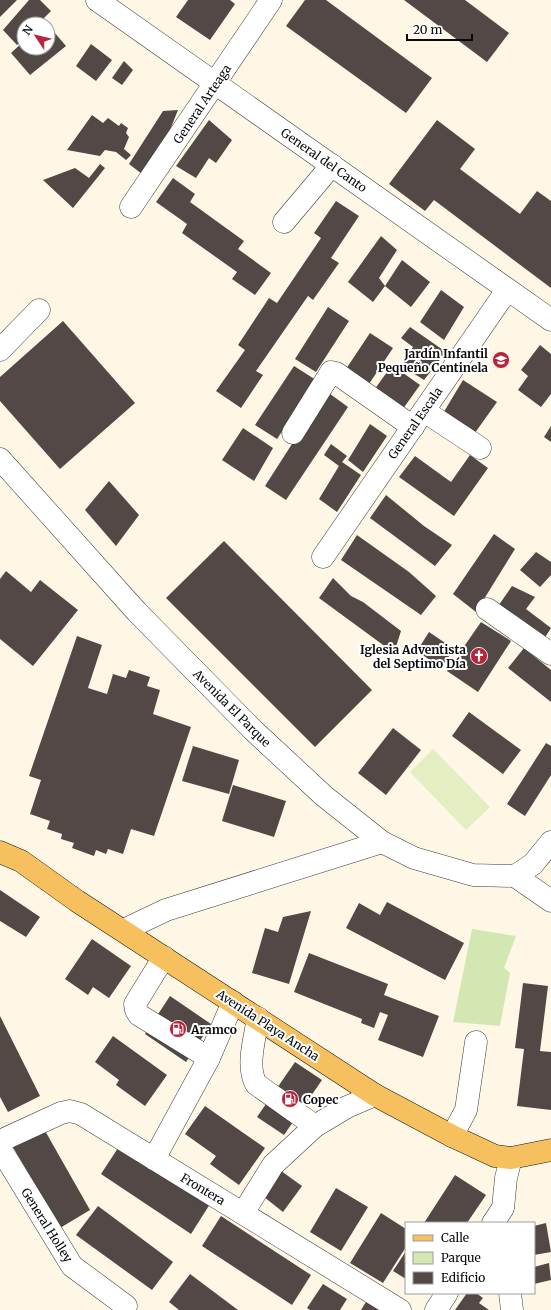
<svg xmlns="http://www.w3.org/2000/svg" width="551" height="1310" font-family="Merriweather,serif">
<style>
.green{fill:#d3e7b2}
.pitch{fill:#e4eec3}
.building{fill:#524946}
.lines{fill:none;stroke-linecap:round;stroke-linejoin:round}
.minor-casing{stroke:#3c3c3c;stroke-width:23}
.major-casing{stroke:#1a1a1a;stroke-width:23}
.minor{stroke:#fff;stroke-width:22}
.major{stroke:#f7c05e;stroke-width:22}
.labels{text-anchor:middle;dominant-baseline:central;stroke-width:4;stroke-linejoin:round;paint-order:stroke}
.street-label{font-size:12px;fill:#090909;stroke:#fff}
.poi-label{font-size:12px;font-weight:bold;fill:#090909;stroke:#fff;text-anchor:end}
</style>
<rect width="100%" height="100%" fill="#fff7e6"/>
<polygon class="green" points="472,929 516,936 504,968 510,973 500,1026 453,1022"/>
<polygon class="pitch" points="433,749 490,807 466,830 410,772"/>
<g class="building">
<polygon points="0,0 17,0 0,17"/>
<polygon points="29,0 40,0 51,11 38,24 24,24 24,38 17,45 3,30"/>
<polygon points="188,0 230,0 235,4 210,40 176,17"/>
<polygon points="305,0 326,0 432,78 406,113 286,26"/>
<polygon points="404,0 465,0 509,33 487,62"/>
<polygon points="48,25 66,46 30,75 11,53 24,41 24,48 48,48"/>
<polygon points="91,44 112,60 96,81 76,66"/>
<polygon points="124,61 133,70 122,85 112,78"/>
<polygon points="178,110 168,135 142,174 129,164 163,111"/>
<polygon points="92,115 103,123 108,118 119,126 121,123 128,128 126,133 129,137 124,149 131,155 126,160 116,152 105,150 100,156 67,150"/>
<polygon points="209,120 232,140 216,163 209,158 196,178 176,166"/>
<polygon points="437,120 475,149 460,169 520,214 537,191 551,201 551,288 434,200 425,211 389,184"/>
<polygon points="100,164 105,168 73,208 43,180 75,168 89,178"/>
<polygon points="173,178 195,194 190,202 244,241 238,249 271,273 255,295 232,279 237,272 182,233 187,224 156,202"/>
<polygon points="336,201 359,216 331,258 339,263 313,300 308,296 256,371 263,375 241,408 216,391 245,350 238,345 269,298 277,303 321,238 314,233"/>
<polygon points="381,236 397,250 379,278 385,286 402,260 430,282 411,307 385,286 373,302 348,282"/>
<polygon points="441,290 464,307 444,340 420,322"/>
<polygon points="328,307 349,321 316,372 295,359"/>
<polygon points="63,321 135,403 60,469 0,401 0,377"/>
<polygon points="410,327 446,352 424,380 402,366 413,347 401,338"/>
<polygon points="370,333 393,348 367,387 344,372"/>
<polygon points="540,345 551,354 551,394 541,407 518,390 528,376 521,370"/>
<polygon points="392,365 420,385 400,413 372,393"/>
<polygon points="294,366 316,380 277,439 255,425"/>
<polygon points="463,380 497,402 472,437 442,415"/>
<polygon points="326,391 348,407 286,500 265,486"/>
<polygon points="370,424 387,436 363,472 348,460"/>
<polygon points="551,426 551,442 544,437"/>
<polygon points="243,428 273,448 254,481 222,460"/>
<polygon points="331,444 347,456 342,462 361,475 337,512 319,499 339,466 324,455"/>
<polygon points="470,455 488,468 454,516 399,477 415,456 451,482"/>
<polygon points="109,481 139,515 116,546 85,510"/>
<polygon points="386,495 424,526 452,545 435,566 370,518"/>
<polygon points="494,534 515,549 476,612 453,594"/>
<polygon points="357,535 409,572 436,596 421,615 341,560"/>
<polygon points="224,541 372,690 315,747 166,598"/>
<polygon points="536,552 551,562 551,575 540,587 520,570"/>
<polygon points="6,571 31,592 40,580 78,610 33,666 0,639 0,579"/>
<polygon points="333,578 351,596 363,602 401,631 394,653 319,598"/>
<polygon points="512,586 535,597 526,609 551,628 544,639 496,609"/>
<polygon points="481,622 511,641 478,692 447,671"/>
<polygon points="429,632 454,649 441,668 417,651"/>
<polygon points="77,636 102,645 88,688 107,694 113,674 126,678 129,670 150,677 147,686 160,690 153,714 191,727 154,836 131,829 123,854 108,849 106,854 96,850 94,856 72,848 74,843 61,839 62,834 47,829 50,821 30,814 41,780 29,776"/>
<polygon points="524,648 551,670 551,702 508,668"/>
<polygon points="469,712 521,750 503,774 452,736"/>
<polygon points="393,728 421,750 386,795 358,773"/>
<polygon points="546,743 551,746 551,775 525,816 507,804"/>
<polygon points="193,746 239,760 229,794 182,781"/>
<polygon points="233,785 286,801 274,837 222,821"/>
<polygon points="0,890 40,917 26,937 0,921"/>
<polygon points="387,902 464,943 445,980 346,928 359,903 380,915"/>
<polygon points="311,911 289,984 252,973 265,928 278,932 283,917"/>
<polygon points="92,939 131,966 109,998 93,987 88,995 65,979"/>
<polygon points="309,953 388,984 384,995 439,1016 423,1057 378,1040 388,1015 380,1012 374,1028 361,1023 362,1019 294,992"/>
<polygon points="523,983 548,986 540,1051 551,1052 551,1110 517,1106 524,1049 515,1048"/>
<polygon points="170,996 211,1024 186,1062 145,1034"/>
<polygon points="0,1016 40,1096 8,1112 0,1097"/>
<polygon points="113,1036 167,1075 145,1106 116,1085 119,1080 95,1062"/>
<polygon points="295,1062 322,1080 284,1135 257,1117"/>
<polygon points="205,1106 265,1148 239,1185 210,1164 216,1156 185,1134"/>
<polygon points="44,1129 90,1210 60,1228 13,1147"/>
<polygon points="120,1145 210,1204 191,1234 101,1174"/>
<polygon points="277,1168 302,1186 283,1212 259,1193"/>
<polygon points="455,1175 486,1195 467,1223 424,1223"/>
<polygon points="336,1188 368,1207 341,1251 310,1232"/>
<polygon points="98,1206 173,1262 152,1290 76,1235"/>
<polygon points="381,1213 406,1229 406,1247 383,1283 350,1263"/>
<polygon points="221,1216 311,1275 292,1305 202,1246"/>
<polygon points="546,1223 551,1252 534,1255 534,1226"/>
<polygon points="406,1251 406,1279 393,1271"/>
<polygon points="549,1263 551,1280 534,1284 534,1267"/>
<polygon points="190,1274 238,1310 179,1310 169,1302"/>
<polygon points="323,1284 347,1299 340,1310 310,1310 307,1308"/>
<polygon points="467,1293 476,1293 483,1298 479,1303 489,1310 455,1310"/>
<polygon points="369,1297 390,1310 361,1310"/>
</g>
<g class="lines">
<g class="minor-casing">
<g id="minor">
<polyline points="97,0 551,320"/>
<polyline points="131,207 271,0"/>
<polyline points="284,222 332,165"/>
<polyline points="0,350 39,310"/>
<polyline points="424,411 480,448"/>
<polyline points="293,433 331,372 336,373 413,427"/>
<polyline points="0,459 137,612 253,730 324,796 382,842 414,858 473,875 515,876"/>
<polyline points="323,557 507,290"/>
<polyline points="487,609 551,654"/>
<polyline points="515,876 533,864 551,842"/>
<polyline points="515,876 551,901"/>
<polyline points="124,930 166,910 382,842"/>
<polyline points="164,957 135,1004 136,1010 139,1015 209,1058 233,1002"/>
<path d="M258 1018C255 1038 246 1066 256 1084L315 1126 347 1107 375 1095"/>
<polyline points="452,1136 466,1110 476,1042"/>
<polyline points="0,1141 61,1113 70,1111 81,1114 400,1310"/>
<polyline points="0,1148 72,1266 126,1306"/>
<polyline points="154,1159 209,1058"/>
<polyline points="243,1213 273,1165 315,1126"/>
<polyline points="493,1223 503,1208 506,1178 511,1158"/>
<polyline points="510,1293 512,1310"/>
<polyline points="436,1310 447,1293"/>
</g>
</g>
<g class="major-casing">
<polyline id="major" points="0,852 21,861 77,901 375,1095 452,1136 495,1156 511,1158 551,1150"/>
</g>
<use href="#minor" class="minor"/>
<use href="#major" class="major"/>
</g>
<defs>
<g id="school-disc" transform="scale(0.9)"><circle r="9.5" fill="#b6253c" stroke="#fff"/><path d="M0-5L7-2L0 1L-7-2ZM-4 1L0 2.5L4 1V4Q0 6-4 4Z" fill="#fff"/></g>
<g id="church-disc" transform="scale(0.9)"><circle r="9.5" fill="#b6253c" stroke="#fff"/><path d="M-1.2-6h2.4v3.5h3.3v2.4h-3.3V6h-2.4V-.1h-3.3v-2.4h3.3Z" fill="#fff"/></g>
<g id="fuel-disc" transform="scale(0.9)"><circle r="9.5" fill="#b6253c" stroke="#fff"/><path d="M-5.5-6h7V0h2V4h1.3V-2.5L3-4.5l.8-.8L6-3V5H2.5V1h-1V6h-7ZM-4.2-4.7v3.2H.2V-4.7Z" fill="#fff"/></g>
</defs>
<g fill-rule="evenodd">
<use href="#school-disc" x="501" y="360"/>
<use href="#church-disc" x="479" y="656"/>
<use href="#fuel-disc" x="178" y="1029"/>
<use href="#fuel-disc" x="290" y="1099"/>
</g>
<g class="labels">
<g class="street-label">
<text transform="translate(202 104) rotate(-56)">General Arteaga</text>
<text transform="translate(324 160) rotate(35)">General del Canto</text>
<text transform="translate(415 423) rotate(-55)">General Escala</text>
<text transform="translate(232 708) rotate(45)">Avenida El Parque</text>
<text transform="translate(268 1025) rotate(33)">Avenida Playa Ancha</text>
<text transform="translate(203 1189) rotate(31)">Frontera</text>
<text transform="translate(47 1225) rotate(58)">General Holley</text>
</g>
<g class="poi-label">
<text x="488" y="353">Jardín Infantil<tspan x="488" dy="14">Pequeño Centinela</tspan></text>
<text x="466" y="649">Iglesia Adventista<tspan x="466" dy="14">del Septimo Día</tspan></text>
<text x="191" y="1029" text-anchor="start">Aramco</text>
<text x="303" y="1099" text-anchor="start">Copec</text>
</g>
</g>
<rect x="405" y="1222" width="130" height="72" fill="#ffffff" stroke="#9d9d9d"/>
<rect x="413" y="1235" width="20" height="6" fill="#f7c05e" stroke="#9d9d9d"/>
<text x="441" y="1242" font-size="12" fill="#090909">Calle</text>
<rect x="413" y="1252" width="20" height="12" fill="#d3e7b2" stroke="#9d9d9d"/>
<text x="441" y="1262" font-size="12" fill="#090909">Parque</text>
<rect x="413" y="1272" width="20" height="12" fill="#524946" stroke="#9d9d9d"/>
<text x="441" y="1282" font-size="12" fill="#090909">Edificio</text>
<g transform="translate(36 36) rotate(305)"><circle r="19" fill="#ffffff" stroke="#9d9d9d"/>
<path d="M0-3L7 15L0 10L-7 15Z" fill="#b6253c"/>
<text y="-6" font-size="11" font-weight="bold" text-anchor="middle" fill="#090909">N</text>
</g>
<path d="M407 34v6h65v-6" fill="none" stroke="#090909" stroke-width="2"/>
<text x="413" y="34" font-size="12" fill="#090909" stroke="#ffffff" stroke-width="3" paint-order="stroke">20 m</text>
</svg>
